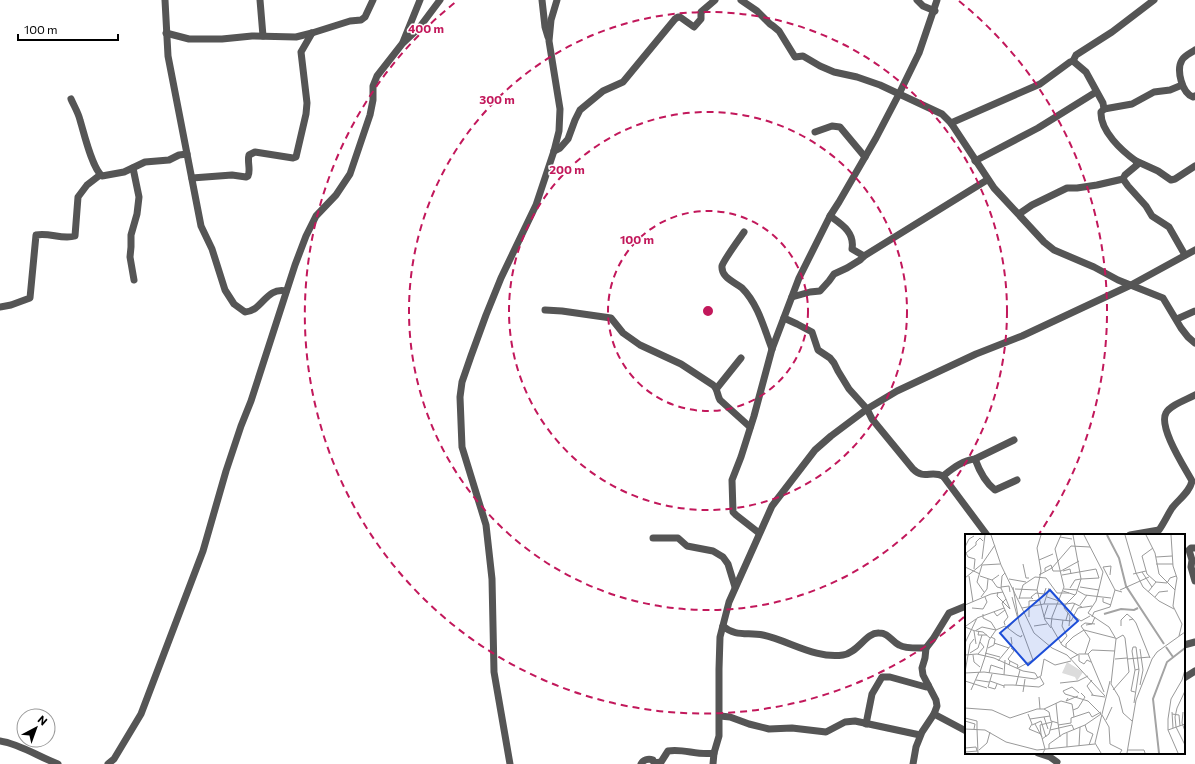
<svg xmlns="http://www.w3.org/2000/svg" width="1195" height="764" font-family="Commissioner,sans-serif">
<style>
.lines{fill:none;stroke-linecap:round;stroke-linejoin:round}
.minor{stroke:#555;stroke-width:7}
.ring{fill:none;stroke:#c2185b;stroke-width:2;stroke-dasharray:7 5}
.inset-river{fill:none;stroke:#a3a3a3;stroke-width:2}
.inset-road{fill:none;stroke:#999;stroke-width:1}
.view{fill:#1d4ed8;fill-opacity:0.15;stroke:#1d4ed8;stroke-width:2}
.inset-edge{fill:none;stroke:#000;stroke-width:2}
.centre{fill:#c2185b;stroke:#fff;stroke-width:2}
.ring-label{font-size:12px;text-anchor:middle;font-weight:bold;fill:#c2185b;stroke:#fff;stroke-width:3;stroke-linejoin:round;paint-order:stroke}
</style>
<rect width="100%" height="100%" fill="#fff"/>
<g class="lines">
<g class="minor">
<path d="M165 0 168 56 201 226 212 249 225 290 234 304 245 312C263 311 265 287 286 291"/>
<polyline points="260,0 263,36"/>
<polyline points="542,0 545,27 548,37"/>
<polyline points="741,0 757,11 770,24 773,26 779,31 795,57 803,56 820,66 834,72 857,77 880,85 942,114 951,123 994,188 1044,242 1054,250 1094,267 1118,280 1163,298 1181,328 1188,337 1195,343"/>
<polyline points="917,0 923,6 935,11"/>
<polyline points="166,33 189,39 222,39 252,36 296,37 312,33 350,21 361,20 365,17 373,0"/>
<polyline points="403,42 420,0"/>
<path d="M1195 50C1191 53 1184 56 1182 60 1176 70 1182 93 1193 97L1195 96"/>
<path d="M1073 61 1086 72 1103 103 1104 109 1101 112C1100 131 1122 151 1136 161L1137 165 1125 175 1123 179 1128 186 1146 206 1152 216 1169 227 1185 255"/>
<path d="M71 99C74 106 78 112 80 120 84 133 92 168 102 176L124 172 145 162 169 160 179 155 187 154"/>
<polyline points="1104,109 1132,104 1154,92 1170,90 1182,85"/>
<polyline points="951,123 1040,84 1070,62 1073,61 1076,55 1112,32 1154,0"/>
<polyline points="815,132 832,126 840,127 865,157"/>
<polyline points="554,151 560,148 568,139 575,120 580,110 603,91 623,82 675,19 678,17 680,17 694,27 701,19 701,12 715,0"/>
<polyline points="975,161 1038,128 1096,92"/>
<polyline points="1136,161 1158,171 1171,180 1175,179 1195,166"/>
<polyline points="133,168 139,197 137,214 131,235 131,247 130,257 134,280"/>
<path d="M192 178 232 175 246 177 248 176C251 170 247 162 249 155L255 152 293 158 296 157 306 114 307 103 301 52 312 33"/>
<polyline points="1019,214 1032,205 1067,188 1077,188 1097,185 1123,179"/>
<path d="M830 216C841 224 855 232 852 249L864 256"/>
<path d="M744 232C740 238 723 261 722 266 721 278 735 282 742 288 758 304 764 328 772 349"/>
<polyline points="792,297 810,292 820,291 829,281 834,274 847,268 860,260 864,256 987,180"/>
<path d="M0 307 11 305 30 298 36 235C49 232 62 240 75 236L78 197 87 185 100 175"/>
<path d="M545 310 562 311 611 318 623 333 640 345 681 364 713 385C718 389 717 395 720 400L750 427"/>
<path d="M784 318 797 324 812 332 818 350 830 358 834 363 838 371 849 389 867 409 872 419 913 469C924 480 931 470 943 476L987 535"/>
<polyline points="1177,319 1195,311"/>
<polyline points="717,388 741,358"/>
<path d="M975 459C979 470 986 483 995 490L1017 480"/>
<path d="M943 476C952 469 963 460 975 459L1014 440"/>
<polyline points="759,533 736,515 733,512 732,480 741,457 754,416 772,349 799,278 830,216 839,202 876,138 899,94 919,53 937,0"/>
<path d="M1130 535 1159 530C1164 523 1167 516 1172 508 1179 499 1190 492 1192 481 1185 468 1158 427 1166 413 1170 405 1188 399 1195 395"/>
<polyline points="653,538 678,538 687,546 713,551 723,557 728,564 735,587"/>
<polyline points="1195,548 1191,548 1189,550 1192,560 1191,567 1195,581"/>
<path d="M723 626C735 637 748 632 763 635 790 641 815 659 843 655 858 653 866 632 879 633 889 633 891 641 899 645 906 649 918 648 926 648"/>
<polyline points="1184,645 1195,642"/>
<polyline points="1184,678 1195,671"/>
<polyline points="934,714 966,731"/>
<polyline points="720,716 730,717 749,724 769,729 792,728 826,732 845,722 855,721 920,735"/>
<polyline points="866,724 872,694 882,677 890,677 926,687 928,685"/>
<path d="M0 741C20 744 39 757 58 764"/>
<polyline points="1038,753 1050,757 1057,762"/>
<polyline points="108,764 114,759 141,714 203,551 226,471 241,426 251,401 295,265 306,236 316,216 336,195 350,174 370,115 373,100 373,86 377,76 402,44 419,28 440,0"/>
<polyline points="510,764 494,672 492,579 486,525 462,447 460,397 462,382 471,356 486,315 501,278 536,205 554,151 559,131 560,109 549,41 551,20 557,0"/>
<path d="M641 764C643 760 648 758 653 760L654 763 661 762 668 751C683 748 698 756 714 753"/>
<polyline points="713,764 714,753 719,736 719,669 720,637 729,602 772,506 815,450 831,436 867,409 897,391 976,354 1022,336 1131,285 1195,250"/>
<polyline points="913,764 916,747 922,732 934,714 937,706 936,700 923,675 922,668 925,658 926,648 933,639 949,613 966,606"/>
</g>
</g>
<g class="ring">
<circle cx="708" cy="311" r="100"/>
<circle cx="708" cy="311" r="199"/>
<circle cx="708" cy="311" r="299"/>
<path d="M964 617A399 399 0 1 1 457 1M959 1A399 399 0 0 1 1039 534"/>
</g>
<g transform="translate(965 534)">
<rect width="220" height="220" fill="#fff"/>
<path d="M102 128 118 138 112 147 110 143 97 139Z" fill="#dcdcdc"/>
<path class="inset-river" d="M142 1 154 24 161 52 199 110M139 80 156 75 169 76 173 74M201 113 208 123M194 219 188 165 202 128 220 114"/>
<path class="inset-road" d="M26 1 36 31 69 99 87 114 102 121 140 162M76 1 72 14 76 37 72 56 80 86 86 94M96 1 90 15 99 53 87 83 86 92 97 111 113 121M119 1 138 38 131 67 123 79 144 93 151 105 146 150 154 163 158 179 167 187M160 1 171 39 178 53 194 67 209 75M181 1 190 19 194 40 210 56 208 72 217 90 214 102M206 1 208 32 212 44 210 56M95 3 107 5M0 13 4 5 9 2M188 14 177 22 182 40 191 48 202 49M191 23 207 22M17 25 20 1M74 26 88 20M58 30 61 44H64M191 30H208M17 31 12 48 19 58M17 31 35 30M0 33 15 40M138 33 150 56M138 33 146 32 145 41M9 35 10 25 3 23 1 19 11 11V8L15 4 18 7M80 37V34L86 31 88 37H96M96 37 114 27M98 37 105 35 106 40M177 38 187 53M40 39 37 42 36 54 41 65 37 69 43 83 39 88 40 91M168 40 181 37M74 41 87 34 106 12 125 13M97 41 131 35 134 44M4 42 8 68M15 42 27 46 34 41M0 44 17 30 30 11M44 45 61 48M116 45 134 44M27 46 32 53 36 54M202 49 205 44 211 42M36 53 44 52 45 58M48 53 54 88 68 126 53 134M115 53 134 56M105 54 110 46 116 45M50 55 72 56M99 55 113 56M155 56 184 43M98 57 110 61M113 57 120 61 146 64M33 58 32 62 45 75 41 65M183 58 191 48M16 63 22 55 23 45M47 63 53 85M82 63 94 67M190 63 194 58 203 57M54 64H67M138 64V68L146 71M54 65 58 51 70 43 81 44 92 59H104M68 65 66 63 71 59 79 60 81 54M79 70 84 54M0 71 26 60 38 58M115 71 122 61M7 74 18 75 22 68 20 63M57 74 79 70H101L111 60 116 45 108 1M29 78 32 82 40 76M103 79 105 82 104 92M18 80V84L26 88 31 96M109 82 116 87 125 82M109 82 105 79 110 69M64 83V67L75 66M79 83 83 71M127 83 129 78 145 73 150 56 157 58M79 84 106 87 113 74 127 72M101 86 103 79 99 74 101 70 108 69 117 73M164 86 168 85 171 89 185 124M121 91 127 90 130 83M1 92 11 85M69 92 82 90M156 92V86L162 80 168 85M0 93 10 97 17 93 31 96 40 92 52 101 56 103 57 101M43 94 52 84M9 97 11 110M11 97 18 98 25 104M14 97 13 101H22M0 109 12 84 39 74M29 109 44 114M96 109 102 102 97 92 98 86M23 114 29 111 30 105 26 103M101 114V110L108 103 119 96 150 104M175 115 178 136 175 151M5 119 13 114 17 101M20 119 35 123M13 120 19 113 15 108M120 120 125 105 116 92 120 89 130 90M123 120 139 158M0 121 12 120 29 124 58 137 70 139 73 144M8 121 9 128 15 133M114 121V127L119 130 122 126 126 128M20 123 24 106 31 96M105 125 114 120H123L127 116 150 117M150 125 162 124M162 125 185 123M33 127 47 110 46 103M45 127 53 131 52 134M44 131 45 127 43 125 49 117 46 114M0 138 5 110 9 105M15 138 20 123M0 139 19 138 70 145 76 142 79 125 90 131 106 127M24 139 26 131 38 135M27 140 23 153 30 155 32 150M39 141 40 126M11 146 24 148M127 146 122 152 128 161M0 147 22 154M25 147 39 152M95 149 113 147 123 142M51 151 55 136M39 154V151H48L74 153 79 150 75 143M6 156 14 138M148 156 164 138 160 104 158 101 151 105M220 157 212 174 210 183 211 193 220 211M58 158 60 145M170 158 166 157 170 136 174 135M114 159 107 153 98 157 100 160 123 167 136 180M126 161 140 163M74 163 75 175M103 164 101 167 113 162M91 169 93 189M169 169 174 136 171 113H168L167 117 170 136M0 174 27 176 45 184 72 175H79L84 178 86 187 93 189 95 203M79 175 96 167 107 170 108 176M207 178 208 194M218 178 217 189 220 197M63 180 67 190 64 195 76 200 80 215 78 219M207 180 214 181 215 192M137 181 144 193 145 210 157 216 155 219M79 183 83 195M109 183 108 176 113 174 120 163 116 159M0 184 12 187V195M65 185 85 182M141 186 147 173M0 187 10 190 9 195M70 190 77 203M67 191 76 187 81 203M93 191 106 189V184L124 178 127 183 136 178M120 191 122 197 128 200 124 211M0 195 20 196 41 208 72 216 130 210M12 195 13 219M85 196 107 191 109 196M203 196 220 190M76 200 75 191 87 188 84 200 77 205M114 212 115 193M102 213V199M0 214 11 213 12 217M84 215V210L98 200 120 191 136 180M14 216 22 209 25 198M163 216H179L180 219M0 218 13 217M136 219 130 209 145 147M162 219 171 166 187 125 192 118 220 98M213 219 203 196V185L206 165 217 146 220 136"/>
<path class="view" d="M85 56 113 87 63 131 35 99Z"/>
<rect width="220" height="220" class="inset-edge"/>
</g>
<circle cx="708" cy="311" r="6" class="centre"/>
<g class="ring-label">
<text x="426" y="33">400 m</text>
<text x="497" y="104">300 m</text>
<text x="567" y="174">200 m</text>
<text x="637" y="244">100 m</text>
</g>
<g transform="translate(36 728) rotate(41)"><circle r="19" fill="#ffffff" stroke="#999999"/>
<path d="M0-3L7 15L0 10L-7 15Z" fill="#000000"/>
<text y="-6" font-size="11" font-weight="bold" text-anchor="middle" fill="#000000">N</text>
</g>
<path d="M18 34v6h100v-6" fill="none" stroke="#000000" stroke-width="2"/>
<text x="24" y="34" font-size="12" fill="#000000" stroke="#ffffff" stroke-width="3" paint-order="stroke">100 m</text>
</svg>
